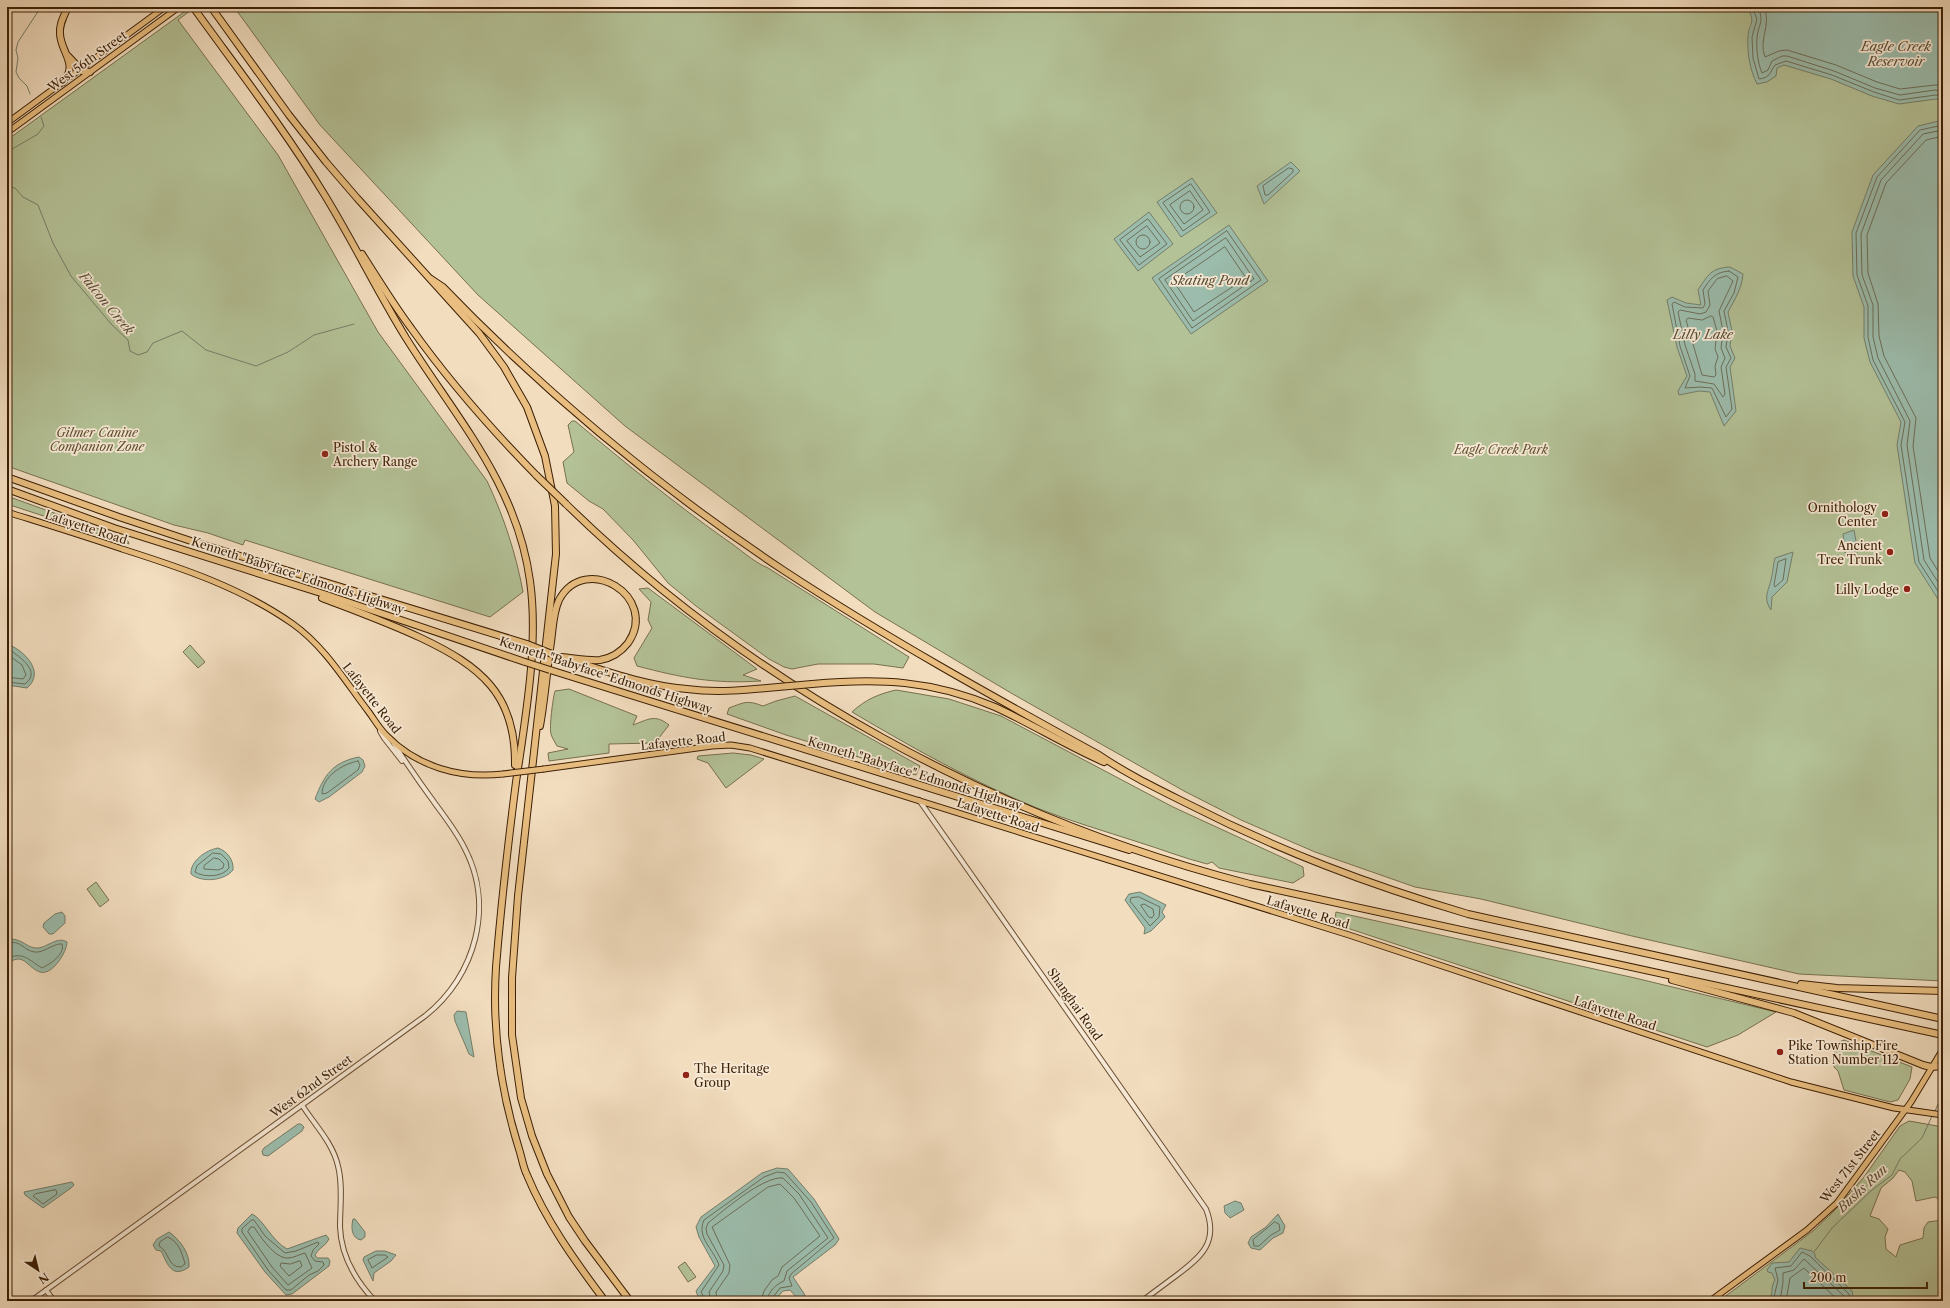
<svg xmlns="http://www.w3.org/2000/svg" width="1950" height="1308" font-family="'Libre Caslon Text',serif">
<style>
.green{fill:#b4c297;stroke:#78704e}
.water{fill:#9cbdad;stroke:#767e69}
.lines{fill:none;stroke-linecap:round;stroke-linejoin:round}
.shore{stroke:#6c6e58;stroke-width:1}
.stream{stroke:#767e69;stroke-width:1}
.minor-casing{stroke:#6a4e33;stroke-width:6}
.major-casing{stroke:#3c1f04;stroke-width:7}
.highway-casing{stroke:#3c1f04;stroke-width:8}
.minor{stroke:#f7e9d5;stroke-width:4}
.major{stroke:#e9be80;stroke-width:5}
.highway{stroke:#e9be80;stroke-width:6}
.major-bridge-casing{stroke:#3c1f04;stroke-width:7;stroke-linecap:butt}
.highway-bridge-casing{stroke:#3c1f04;stroke-width:8;stroke-linecap:butt}
.major-bridge{stroke:#e9be80;stroke-width:5}
.highway-bridge{stroke:#e9be80;stroke-width:6}
.poi-dot{fill:#8f2418;stroke:#f7e9d5;stroke-width:1.5}
.labels{text-anchor:middle;dominant-baseline:central;stroke-width:3.5;stroke-linejoin:round;paint-order:stroke}
.street-label{font-size:12px;fill:#3c1f04;stroke:#f7e9d5}
.park-label{font-size:12px;font-style:italic;fill:#605030;stroke:#f7e9d5}
.poi-label{font-size:12px;fill:#3c1f04;stroke:#f7e9d5;text-anchor:start}
.water-label{font-size:13px;font-style:italic;fill:#594e37;stroke:#f7e9d5}
</style>
<rect width="100%" height="100%" fill="#f2ddbf"/>
<filter id="stains"><feTurbulence type="fractalNoise" baseFrequency=".005" numOctaves="4"/><feColorMatrix values="0 0 0 0 .2 0 0 0 0 .09 0 0 0 0 .02 0 0 0 .5 -.17"/></filter>
<radialGradient id="worn" r=".72"><stop offset=".6" stop-color="#630" stop-opacity="0"/><stop offset="1" stop-color="#630" stop-opacity=".3"/></radialGradient>
<g class="green">
<path d="M191 7H195L178 20 278 155 378 332 487 481C504 517 516 554 523 592L490 617 245 540 243 545 208 533 174 525 7 466V140Z"/>
<polygon points="234,7 1943,7 1943,981 1799,974 1632,936 1481,899 1415,887 1315,852 1241,820 1184,791 1011,693 875,612 625,426 478,295 320,125"/>
<path d="M572 421H575C624 462 673 502 725 539 739 548 753 562 768 568L909 657 903 668 874 664H818L792 669 784 667 769 659 696 606 668 583 633 540 603 509 589 501 567 483 563 462 574 452 568 425Z"/>
<polygon points="7,496 118,536 128,541 129,544 7,504"/>
<path d="M648 588 757 669 743 675 761 681C713 684 683 678 637 666L634 658 652 628 648 620 651 602 639 589Z"/>
<polygon points="190,645 205,662 198,668 183,652"/>
<path d="M569 689 637 716 633 725C649 719 655 714 669 725L655 743 609 744V753L549 761 548 753 568 749 557 746C555 742 552 738 551 734 549 728 553 697 555 691Z"/>
<path d="M896 690 949 699 1001 716 1173 807 1303 867 1304 876 1293 883 1219 868 1212 862 1207 864C1183 858 1161 849 1138 842 1104 831 1070 821 1037 808 973 782 911 747 852 712 866 699 879 694 896 690Z"/>
<path d="M795 696 920 766 916 775 875 766 865 759 786 735 727 714 729 708C745 702 747 700 763 706L776 701Z"/>
<polygon points="733,753 751,755 764,759 726,788 708,763 697,759 698,756"/>
<polygon points="96,882 109,900 100,907 87,889"/>
<polygon points="1336,912 1635,978 1776,1012 1738,1035 1707,1047 1338,925 1335,918"/>
<polygon points="1844,1040 1912,1067 1910,1079 1898,1100 1890,1102 1844,1090 1838,1071 1834,1067 1835,1044"/>
<polygon points="1909,1121 1943,1127 1943,1201 1935,1197 1916,1201 1912,1181 1905,1172 1899,1170 1893,1178 1881,1188 1870,1216 1879,1219 1888,1229 1885,1237 1886,1249 1896,1257 1900,1245 1923,1238 1924,1228 1928,1222 1943,1220 1943,1301 1719,1301 1813,1231 1833,1212 1864,1177 1900,1126"/>
<polygon points="685,1262 696,1277 688,1282 678,1267"/>
</g>
<g class="water">
<path d="M1748 7H1943V101L1936 99 1899 104 1872 96 1831 79 1784 65 1777 68 1776 76 1767 82 1757 84C1750 70 1747 53 1748 37 1749 21 1756 26 1748 7Z"/>
<polygon points="1943,120 1943,607 1915,563 1897,445 1901,422 1870,362 1864,338 1864,307 1853,276 1852,232 1873,175 1918,126"/>
<polygon points="1291,162 1300,171 1264,204 1257,186"/>
<polygon points="1192,178 1217,213 1181,237 1157,202"/>
<polygon points="1149,212 1173,244 1138,271 1114,239"/>
<polygon points="1229,225 1268,281 1191,334 1152,278"/>
<path d="M1730 267 1743 274C1742 288 1735 299 1728 312L1732 331 1730 346 1735 358 1730 367 1736 411 1724 426 1710 392 1699 391 1679 395 1678 391 1687 376 1677 347 1667 300 1672 297 1686 303 1701 305 1698 290C1708 275 1711 268 1730 267Z"/>
<polygon points="1854,530 1858,552 1845,553 1843,534"/>
<path d="M1793 552 1787 582 1772 597 1771 610C1763 598 1768 592 1771 580 1773 573 1773 565 1775 558Z"/>
<path d="M7 644C24 650 46 672 27 688L7 685Z"/>
<path d="M359 757 363 760 365 766 362 772 329 797 319 802 315 799C324 775 333 762 359 757Z"/>
<path d="M218 848C227 851 234 860 233 870 224 881 202 883 191 874 190 861 206 850 218 848Z"/>
<polygon points="1140,892 1166,905 1162,912 1165,917 1151,931 1144,934 1145,928 1125,900 1129,894"/>
<polygon points="62,912 65,916 65,923 53,934 49,934 43,927 44,923 55,914"/>
<path d="M8 939C23 938 27 949 38 948 48 947 57 936 67 942 67 952 52 976 40 972 26 967 24 951 7 964V940Z"/>
<polygon points="457,1011 466,1012 474,1057 469,1054 455,1021 454,1015"/>
<polygon points="298,1124 301,1124 304,1127 302,1131 268,1156 263,1155 262,1151 264,1148"/>
<polygon points="777,1168 788,1169 814,1199 839,1239 835,1245 793,1277 805,1295 801,1298 797,1298 790,1290 783,1291 774,1301 722,1301 699,1299 696,1291 715,1266 699,1237 696,1227 701,1217 762,1173"/>
<polygon points="72,1182 74,1185 71,1188 43,1208 25,1195 24,1192"/>
<polygon points="1235,1201 1241,1203 1244,1210 1230,1218 1225,1213 1224,1206"/>
<path d="M252 1214C263 1219 272 1241 287 1249L326 1235 329 1239C326 1246 318 1248 315 1255L317 1258H328L330 1261 329 1266 292 1294 286 1295 265 1272 237 1233 238 1228Z"/>
<polygon points="1278,1214 1285,1226 1283,1233 1273,1238 1260,1250 1251,1248 1248,1243 1251,1237 1266,1227"/>
<path d="M353 1219H355L365 1232V1237L361 1240C351 1238 351 1227 353 1219Z"/>
<path d="M169 1232C180 1240 190 1253 189 1267 172 1279 168 1265 161 1251L156 1250 153 1245 157 1239Z"/>
<path d="M1800 1248 1812 1251 1815 1254V1257L1852 1291 1854 1301H1768C1774 1295 1770 1287 1775 1280L1772 1273 1768 1272 1767 1270 1772 1263 1789 1262Z"/>
<polygon points="376,1251 385,1251 396,1255 391,1261 374,1273 373,1281 363,1260 364,1257"/>
</g>
<g class="lines">
<g class="shore">
<path d="M1752 7 1757 19 1752 37 1753 58 1759 79C1770 78 1770 72 1775 65L1786 61 1832 75 1874 92 1899 100 1936 95 1943 97"/>
<path d="M1758 7C1765 24 1758 23 1757 38 1756 49 1758 64 1762 73L1768 70 1772 61 1782 56H1787L1834 71 1875 88 1900 95 1935 90 1943 92"/>
<path d="M1764 7C1772 26 1758 39 1765 57L1779 51 1787 50 1836 65 1877 82 1900 89 1935 85H1943"/>
<polyline points="1943,125 1920,130 1877,177 1856,233 1857,275 1868,306 1868,337 1873,360 1905,422 1901,445 1919,562 1943,599"/>
<polyline points="1943,130 1923,134 1881,180 1861,234 1862,275 1873,305 1873,337 1878,358 1910,421 1907,445 1924,560 1943,590"/>
<polyline points="1943,136 1926,140 1886,183 1867,235 1868,273 1878,304 1879,336 1884,356 1916,418 1913,446 1930,558 1943,579"/>
<polygon points="1289,168 1293,169 1293,172 1268,195 1265,195 1263,186"/>
<polygon points="1191,184 1210,212 1183,231 1163,203"/>
<polygon points="1190,191 1203,210 1184,224 1170,205"/>
<circle cx="1187" cy="207" r="7"/>
<polygon points="1148,219 1167,244 1139,265 1120,240"/>
<polygon points="1147,226 1160,243 1140,257 1127,241"/>
<polygon points="1227,231 1261,280 1192,328 1159,279"/>
<circle cx="1143" cy="242" r="7"/>
<polygon points="1226,238 1254,279 1193,321 1165,280"/>
<polygon points="1225,247 1246,278 1194,312 1174,282"/>
<path d="M1729 271 1738 277 1734 293 1724 311 1728 331 1726 347 1731 358 1726 367 1732 409 1726 417 1712 388 1700 387 1685 388 1690 376 1680 346 1672 304 1674 302 1685 307 1703 308 1705 304 1703 290C1710 279 1715 272 1729 271Z"/>
<polygon points="1727,276 1733,281 1719,311 1723,331 1721,348 1725,358 1721,367 1725,394 1723,397 1714,384 1695,381 1695,374 1685,345 1678,312 1680,310 1700,314 1706,312 1710,305 1708,291 1717,279"/>
<polygon points="1711,316 1713,317 1717,331 1715,349 1718,357 1715,366 1716,375 1714,377 1702,375 1686,320 1688,318 1702,320"/>
<polygon points="1786,559 1783,580 1775,587 1774,585 1778,562"/>
<path d="M7 648C17 655 43 671 25 684L7 682"/>
<polyline points="7,654 22,665 26,675 23,679 7,677"/>
<path d="M358 761 360 765 358 770 327 793 322 794C322 777 342 764 358 761Z"/>
<path d="M213 853 221 854 228 861 229 868C223 877 204 878 195 872L197 866Z"/>
<polygon points="214,858 219,859 224,864 223,868 218,870 204,869 204,866"/>
<polygon points="1139,897 1160,907 1159,917 1150,926 1130,901 1131,898"/>
<polygon points="1141,905 1144,904 1153,909 1154,915 1152,918 1149,917"/>
<path d="M7 943C10 943 14 942 17 943 24 946 29 953 38 952 46 951 55 943 62 944 65 955 50 964 42 968 30 961 22 950 7 959"/>
<polygon points="56,1190 57,1194 43,1204 33,1196 35,1194"/>
<polygon points="252,1220 254,1220 265,1236 285,1253 296,1251 318,1242 319,1244 313,1250 311,1256 315,1261 323,1262 324,1265 318,1271 309,1275 291,1290 286,1290 268,1270 242,1232 242,1229"/>
<polygon points="1275,1222 1279,1224 1280,1230 1271,1235 1259,1246 1254,1246 1253,1240"/>
<path d="M251 1227H254C260 1236 275 1259 288 1258 294 1258 300 1254 305 1253L312 1268 288 1285 272 1267 248 1232Z"/>
<path d="M168 1237C179 1242 182 1253 185 1264L181 1267C168 1268 169 1251 159 1246L160 1242Z"/>
<polygon points="377,1255 385,1255 388,1257 372,1268 368,1260"/>
<polygon points="300,1261 302,1266 289,1276 280,1266 281,1263 290,1264"/>
<path d="M706 1301 701 1292 719 1265C714 1250 696 1237 704 1220L764 1177 777 1172 785 1173 811 1202 834 1238 791 1274 789 1278 792 1286 780 1288 773 1297 772 1301"/>
<path d="M711 1301 709 1292 723 1271 724 1265 707 1234 706 1228 708 1223C723 1211 763 1176 783 1178L799 1194 828 1238 787 1271 784 1281C776 1284 768 1292 767 1301"/>
<polyline points="717,1301 716,1292 729,1273 730,1265 712,1227 768,1187 780,1184 794,1198 820,1236 782,1267 778,1276 772,1280 764,1291 761,1301"/>
<polyline points="1773,1301 1778,1280 1775,1268 1791,1266 1802,1252 1810,1256 1849,1294 1850,1301"/>
<polyline points="1780,1301 1783,1282 1783,1273 1794,1270 1804,1259 1845,1297 1845,1301"/>
<polyline points="1786,1301 1790,1278 1804,1268 1839,1301"/>
</g>
<g class="stream">
<polyline points="30,94 27,86 19,78 16,72 18,58 16,50 18,42 41,7"/>
<polyline points="7,152 38,134 44,126 41,117"/>
<polyline points="7,187 15,188 23,197 38,205 53,243 71,276 112,325 128,340 130,351 138,355 147,352 153,343 182,331 206,350 256,366 288,352 314,335 354,324"/>
<polyline points="1935,1111 1943,1093"/>
<polyline points="1814,1252 1832,1228 1872,1190 1892,1175 1900,1159 1922,1138 1932,1116"/>
</g>
<g class="minor-casing">
<g id="minor">
<polyline points="380,731 384,738 402,761"/>
<path d="M919 800 1206 1209C1219 1242 1201 1257 1177 1275 1165 1284 1154 1292 1142 1301"/>
<path d="M302 1105C314 1124 333 1143 338 1166 343 1185 340 1207 340 1227 341 1255 356 1281 375 1301"/>
<polyline points="46,1290 54,1301"/>
<path d="M31 1301 425 1016C476 976 495 905 464 847 456 831 444 816 434 802 420 783 407 764 394 744"/>
</g>
</g>
<g class="major-casing">
<g id="major">
<polyline points="7,123 165,7"/>
<polyline points="7,130 12,129 179,7"/>
<path d="M7 512C45 524 84 536 122 549 182 568 242 588 293 624 325 647 345 681 368 711 374 719 379 728 386 735 417 767 460 779 503 774"/>
<polyline points="544,769 712,746 731,745 750,748 1349,935 1791,1082 1894,1108 1943,1115"/>
<polyline points="1710,1301 1807,1230 1837,1203 1911,1102 1943,1049"/>
</g>
</g>
<g class="highway-casing">
<g id="highway">
<path d="M193 7C237 68 285 130 324 194 353 241 377 291 406 338 456 418 517 484 530 581 539 644 525 720 516 782 508 844 501 906 496 967 492 1030 500 1089 519 1149 522 1158 523 1167 527 1175 546 1221 575 1261 605 1301"/>
<polyline points="211,7 289,115 326,162 357,198 479,333 504,367 527,407 545,456 555,506 556,554 518,896 512,978 512,1035 521,1098 532,1136 547,1174 569,1217 585,1241 630,1301"/>
<polyline points="68,56 82,71 90,72"/>
<path d="M63 82C79 64 61 53 60 34 59 24 64 16 68 7"/>
<path d="M362 254C378 279 393 304 411 328 448 380 491 429 536 475"/>
<path d="M431 279 443 287C545 393 660 488 783 570 885 637 992 696 1099 755 1127 774 1156 788 1186 803 1280 851 1367 884 1468 914L1943 1019"/>
<polyline points="7,477 119,517 191,541 527,644"/>
<polyline points="7,489 114,528 324,594 525,662"/>
<path d="M566 504C753 687 997 819 1250 884L1943 1035"/>
<path d="M322 598C356 611 389 623 421 638 480 666 516 694 515 765"/>
<path d="M574 661C611 673 648 686 687 689 717 693 748 690 778 687"/>
<polyline points="550,670 1129,850"/>
<path d="M812 684C879 678 932 680 995 707 1032 724 1067 746 1104 762"/>
<path d="M540 726C545 698 547 670 551 642 553 628 553 613 559 600 585 551 660 597 628 643 621 652 612 658 600 660 588 661 574 658 561 657"/>
<polyline points="1672,980 1794,1013 1923,1065 1931,1067 1943,1066"/>
<polyline points="1801,984 1837,988 1943,991"/>
</g>
</g>
<use href="#minor" class="minor"/>
<use href="#major" class="major"/>
<use href="#highway" class="highway"/>
<g class="major-bridge-casing">
<polyline id="major-bridge" points="503,774 544,769"/>
</g>
<g class="highway-bridge-casing">
<g id="highway-bridge">
<polyline points="536,475 566,504"/>
<polyline points="527,644 552,654"/>
<polyline points="525,662 550,670"/>
<polyline points="778,687 812,684"/>
</g>
</g>
<use href="#major-bridge" class="major-bridge"/>
<use href="#highway-bridge" class="highway-bridge"/>
</g>
<g class="poi-dot">
<circle cx="325" cy="454" r="4"/>
<circle cx="1885" cy="514" r="4"/>
<circle cx="1890" cy="552" r="4"/>
<circle cx="1907" cy="589" r="4"/>
<circle cx="1780" cy="1052" r="4"/>
<circle cx="686" cy="1075" r="4"/>
</g>
<g class="labels">
<g class="street-label">
<text transform="translate(87 61) rotate(-36)">West 56th Street</text>
<text transform="translate(86 527) rotate(18)">Lafayette Road</text>
<text transform="translate(298 575) rotate(18)">Kenneth "Babyface" Edmonds Highway</text>
<text transform="translate(606 675) rotate(18)">Kenneth "Babyface" Edmonds Highway</text>
<text transform="translate(372 698) rotate(52)">Lafayette Road</text>
<text transform="translate(683 741) rotate(-6)">Lafayette Road</text>
<text transform="translate(915 773) rotate(17)">Kenneth "Babyface" Edmonds Highway</text>
<text transform="translate(998 815) rotate(18)">Lafayette Road</text>
<text transform="translate(1308 912) rotate(17)">Lafayette Road</text>
<text transform="translate(1075 1004) rotate(55)">Shanghai Road</text>
<text transform="translate(1615 1013) rotate(18)">Lafayette Road</text>
<text transform="translate(311 1086) rotate(-36)">West 62nd Street</text>
<text transform="translate(1850 1166) rotate(-52)">West 71st Street</text>
</g>
<g class="park-label">
<text x="97" y="432">Gilmer Canine<tspan x="97" dy="14">Companion Zone</tspan></text>
<text x="1501" y="449">Eagle Creek Park</text>
</g>
<g class="poi-label">
<text x="333" y="447">Pistol &amp;<tspan x="333" dy="14">Archery Range</tspan></text>
<text x="1877" y="507" text-anchor="end">Ornithology<tspan x="1877" dy="14">Center</tspan></text>
<text x="1882" y="545" text-anchor="end">Ancient<tspan x="1882" dy="14">Tree Trunk</tspan></text>
<text x="1899" y="589" text-anchor="end">Lilly Lodge</text>
<text x="1788" y="1045">Pike Township Fire<tspan x="1788" dy="14">Station Number 112</tspan></text>
<text x="694" y="1068">The Heritage<tspan x="694" dy="14">Group</tspan></text>
</g>
<g class="water-label">
<text x="1896" y="46">Eagle Creek<tspan x="1896" dy="15">Reservoir</tspan></text>
<text x="1210" y="280">Skating Pond</text>
<text transform="translate(107 303) rotate(50)">Falcon Creek</text>
<text x="1703" y="334">Lilly Lake</text>
<text transform="translate(1862 1188) rotate(-43)">Bushs Run</text>
</g>
</g>
<rect width="1950" height="1308" fill="none" stroke="#f2ddbf" stroke-width="24"/>
<rect x="8" y="8" width="1934" height="1292" fill="none" stroke="#3c1f04" stroke-width="2"/>
<rect x="12" y="12" width="1926" height="1284" fill="none" stroke="#3c1f04"/>
<g transform="translate(38 1270) rotate(145)" stroke="#f7e9d5" stroke-width="3" paint-order="stroke">
<path d="M0-3L7 15L0 10L-7 15Z" fill="#3c1f04"/>
<text y="-6" font-size="11" font-weight="bold" text-anchor="middle" fill="#3c1f04">N</text>
</g>
<path d="M1804 1282v6h123v-6" fill="none" stroke="#3c1f04" stroke-width="2"/>
<text x="1810" y="1282" font-size="12" fill="#3c1f04" stroke="#f7e9d5" stroke-width="3" paint-order="stroke">200 m</text>
<rect width="100%" height="100%" filter="url(#stains)"/>
<rect width="100%" height="100%" fill="url(#worn)"/>
</svg>
